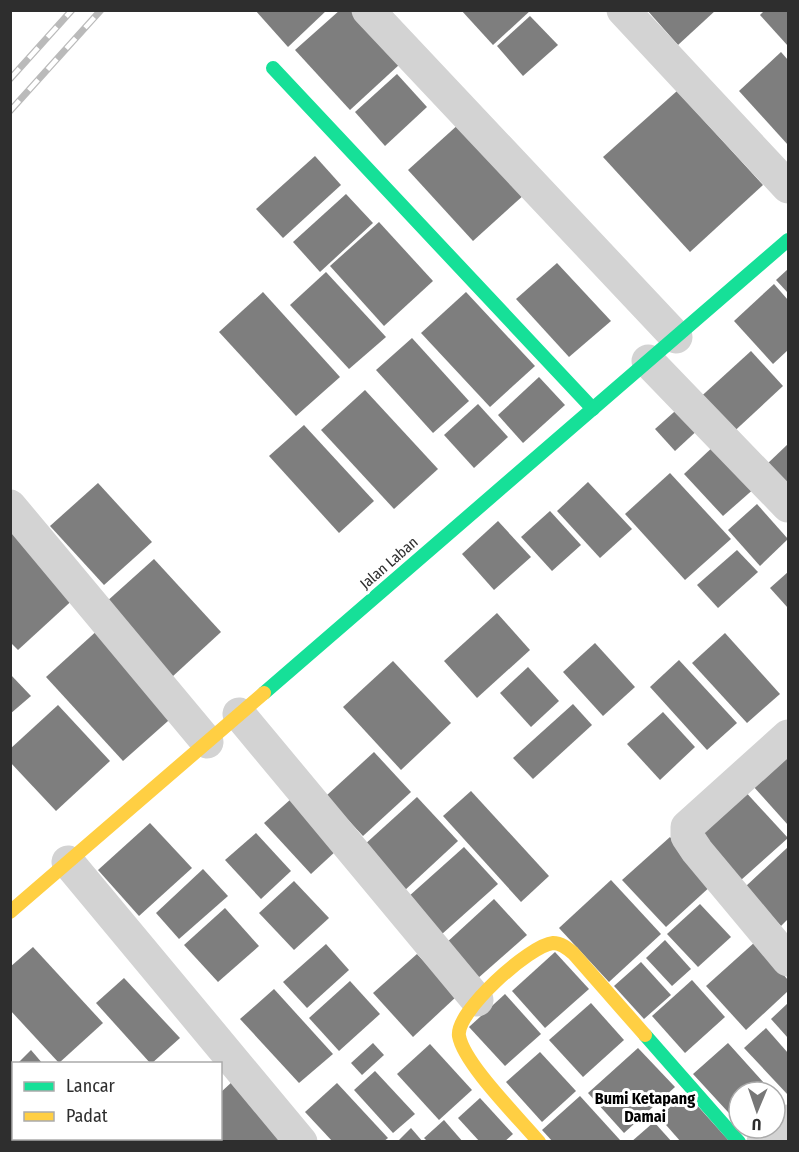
<svg xmlns="http://www.w3.org/2000/svg" width="799" height="1152" font-family="'Fira Sans Condensed',sans-serif">
<style>
.building{fill:#7e7e7e}
.lines{fill:none;stroke-linecap:round;stroke-linejoin:round}
.street{stroke:#d3d3d3;stroke-width:33}
.fast{stroke:#16e098;stroke-width:14}
.slow{stroke:#ffcf43;stroke-width:14}
.rail-casing{stroke:#bababa;stroke-width:7}
.rail{stroke:#fff;stroke-width:4.5;stroke-dasharray:14;stroke-linecap:butt}
.labels{text-anchor:middle;dominant-baseline:central;stroke-width:6;stroke-linejoin:round;paint-order:stroke}
.street-label{font-size:15px;fill:#2e2e2e;stroke:#fff}
.neighbourhood-label{font-size:16px;font-weight:bold;fill:#000;stroke:#fff}
</style>
<rect width="100%" height="100%" fill="#fff"/>
<g class="building">
<polygon points="255,10 327,10 288,47"/>
<polygon points="340,10 351,10 400,64 350,110 295,50"/>
<polygon points="461,10 531,10 493,45"/>
<polygon points="647,10 716,10 678,45"/>
<polygon points="765,10 788,10 788,46 760,15"/>
<polygon points="530,16 558,45 523,76 497,46"/>
<polygon points="781,52 788,60 788,145 739,91"/>
<polygon points="397,74 427,107 385,146 355,112"/>
<polygon points="677,91 763,185 690,252 603,157"/>
<polygon points="460,123 525,194 473,241 408,170"/>
<polygon points="315,156 341,185 283,238 256,209"/>
<polygon points="346,194 373,223 320,272 293,242"/>
<polygon points="379,222 433,281 384,326 330,266"/>
<polygon points="557,263 611,321 569,357 516,299"/>
<polygon points="788,269 788,293 776,280"/>
<polygon points="326,272 386,337 349,369 290,305"/>
<polygon points="774,284 788,300 788,350 773,364 734,321"/>
<polygon points="263,292 340,377 296,416 219,332"/>
<polygon points="466,292 535,366 490,407 421,333"/>
<polygon points="412,338 469,401 433,433 376,370"/>
<polygon points="751,351 783,386 727,438 695,402"/>
<polygon points="539,377 565,405 523,443 498,415"/>
<polygon points="365,390 438,469 394,509 321,430"/>
<polygon points="478,404 508,437 474,468 444,435"/>
<polygon points="683,404 702,426 675,451 655,429"/>
<polygon points="304,425 374,501 339,533 269,456"/>
<polygon points="716,444 756,487 723,516 684,474"/>
<polygon points="788,444 788,490 766,465"/>
<polygon points="670,473 731,539 685,580 625,514"/>
<polygon points="588,482 632,529 600,558 557,511"/>
<polygon points="98,483 152,542 104,585 50,526"/>
<polygon points="757,504 788,539 760,566 728,530"/>
<polygon points="550,511 581,545 552,571 521,537"/>
<polygon points="498,521 531,557 494,590 462,554"/>
<polygon points="10,531 78,595 18,650 10,642"/>
<polygon points="737,550 758,572 718,608 697,585"/>
<polygon points="154,559 221,632 172,677 105,603"/>
<polygon points="788,572 788,608 770,588"/>
<polygon points="497,613 530,650 477,698 444,661"/>
<polygon points="100,628 177,713 123,761 46,677"/>
<polygon points="725,633 780,694 747,723 692,663"/>
<polygon points="595,643 635,687 603,716 563,672"/>
<polygon points="679,660 737,723 707,750 650,687"/>
<polygon points="393,661 451,723 401,770 343,707"/>
<polygon points="528,667 559,701 531,727 500,693"/>
<polygon points="10,674 31,696 10,714"/>
<polygon points="573,704 592,725 533,779 513,758"/>
<polygon points="58,705 110,761 56,811 10,762 10,749"/>
<polygon points="663,712 695,747 660,780 627,744"/>
<polygon points="374,752 411,792 363,836 326,796"/>
<polygon points="788,754 788,825 753,786"/>
<polygon points="742,788 788,838 741,880 696,831"/>
<polygon points="471,791 549,876 521,902 443,816"/>
<polygon points="417,797 458,841 404,891 363,846"/>
<polygon points="291,799 337,850 311,874 264,823"/>
<polygon points="150,823 192,868 139,916 98,870"/>
<polygon points="256,833 291,871 261,899 225,860"/>
<polygon points="670,837 713,884 666,927 622,880"/>
<polygon points="464,847 498,884 442,934 408,897"/>
<polygon points="788,847 788,919 781,926 745,887"/>
<polygon points="203,869 228,896 179,939 156,913"/>
<polygon points="611,880 661,934 609,982 559,928"/>
<polygon points="294,881 329,918 294,950 259,913"/>
<polygon points="494,899 527,935 477,979 445,944"/>
<polygon points="700,904 731,937 698,967 667,934"/>
<polygon points="225,908 259,946 218,982 184,945"/>
<polygon points="665,940 691,969 672,986 646,958"/>
<polygon points="755,942 788,980 788,991 746,1030 706,986"/>
<polygon points="326,944 349,970 307,1008 283,982"/>
<polygon points="33,947 103,1023 59,1063 10,1010 10,967"/>
<polygon points="555,952 589,989 545,1028 512,991"/>
<polygon points="417,954 457,996 413,1037 373,993"/>
<polygon points="641,962 671,995 644,1019 614,986"/>
<polygon points="124,978 180,1038 151,1064 96,1003"/>
<polygon points="692,980 725,1017 685,1053 652,1016"/>
<polygon points="350,981 380,1014 339,1051 309,1018"/>
<polygon points="274,989 333,1054 299,1083 240,1019"/>
<polygon points="505,994 541,1034 505,1066 469,1027"/>
<polygon points="591,1003 624,1040 583,1077 549,1040"/>
<polygon points="788,1003 788,1038 771,1019"/>
<polygon points="766,1028 788,1053 788,1095 744,1048"/>
<polygon points="373,1043 384,1055 362,1075 351,1063"/>
<polygon points="728,1043 772,1092 739,1092 739,1124 693,1074"/>
<polygon points="430,1044 472,1090 439,1120 397,1074"/>
<polygon points="638,1048 675,1087 624,1133 588,1093"/>
<polygon points="31,1050 43,1064 17,1064"/>
<polygon points="540,1052 576,1091 542,1122 506,1082"/>
<polygon points="375,1071 415,1114 393,1133 354,1090"/>
<polygon points="233,1081 284,1136 279,1142 200,1142 198,1138 220,1138 220,1093"/>
<polygon points="337,1083 388,1138 383,1142 333,1142 305,1112"/>
<polygon points="686,1093 730,1142 681,1142 659,1117"/>
<polygon points="580,1096 620,1140 619,1142 553,1142 542,1130"/>
<polygon points="480,1098 513,1134 504,1142 480,1142 458,1118"/>
<polygon points="444,1120 463,1142 428,1142 424,1138"/>
<polygon points="654,1122 672,1142 631,1142"/>
<polygon points="411,1128 423,1142 397,1142"/>
<polygon points="151,1138 189,1138 192,1142 147,1142"/>
</g>
<g class="lines">
<g class="street">
<polyline points="368,10 676,337"/>
<polyline points="623,10 788,187"/>
<polyline points="648,361 788,506"/>
<polyline points="10,506 207,742"/>
<polyline points="239,714 477,1000"/>
<polyline points="788,736 687,827 687,836 697,851 788,960"/>
<polyline points="68,862 301,1142"/>
<polyline points="763,1142 788,1121"/>
</g>
<g class="fast">
<polyline points="273,68 593,409"/>
<polyline points="264,693 788,240"/>
<polyline points="645,1035 739,1142"/>
</g>
<g class="slow">
<polyline points="10,912 264,693"/>
<path d="M539 1142C520 1119 464 1064 459 1036 455 1012 530 945 553 943 561 943 567 948 573 953L645 1035"/>
</g>
<g class="rail-casing">
<g id="rail">
<polyline points="10,79 72,10"/>
<polyline points="10,111 101,10"/>
</g>
</g>
<use href="#rail" class="rail"/>
</g>
<g class="labels">
<g class="street-label">
<text transform="translate(389 563) rotate(-41)">Jalan Laban</text>
</g>
<g class="neighbourhood-label">
<text x="645" y="1098">Bumi Ketapang<tspan x="645" dy="18">Damai</tspan></text>
</g>
</g>
<rect width="799" height="1152" fill="none" stroke="#2e2e2e" stroke-width="24"/>
<rect x="12" y="1062" width="210" height="78" fill="#ffffff" stroke="#ababab" stroke-width="1.5"/>
<rect x="24" y="1082" width="30" height="9" fill="#16e098" stroke="#ababab" stroke-width="1.5"/>
<text x="66" y="1092" font-size="18" fill="#2e2e2e">Lancar</text>
<rect x="24" y="1112" width="30" height="9" fill="#ffcf43" stroke="#ababab" stroke-width="1.5"/>
<text x="66" y="1122" font-size="18" fill="#2e2e2e">Padat</text>
<g transform="translate(757 1110) rotate(182)"><circle r="28" fill="#ffffff" stroke="#ababab" stroke-width="1.5"/>
<path d="M0-4.5L10 22L0 15L-10 22Z" fill="#777777"/>
<text y="-9" font-size="16" font-weight="bold" text-anchor="middle" fill="#2e2e2e">U</text>
</g>
</svg>
